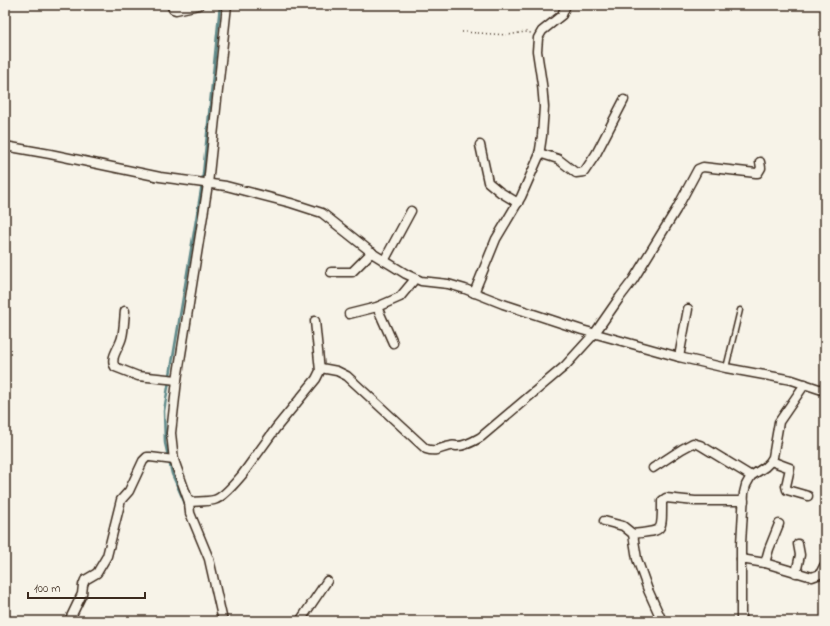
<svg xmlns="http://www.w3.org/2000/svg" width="830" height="626" font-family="'Indie Flower',sans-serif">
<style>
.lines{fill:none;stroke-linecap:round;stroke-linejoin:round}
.stream{stroke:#608a8a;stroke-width:2.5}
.lane-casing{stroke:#3b2a1e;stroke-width:7}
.street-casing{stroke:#3b2a1e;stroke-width:11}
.path{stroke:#3b2a1e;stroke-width:1.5;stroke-dasharray:1 3;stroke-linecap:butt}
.lane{stroke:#f7f3e8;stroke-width:4}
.street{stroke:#f7f3e8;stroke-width:8}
</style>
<rect width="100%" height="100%" fill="#f7f3e8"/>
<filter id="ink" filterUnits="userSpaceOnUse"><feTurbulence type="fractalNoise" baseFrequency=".025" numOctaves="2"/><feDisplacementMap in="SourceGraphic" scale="8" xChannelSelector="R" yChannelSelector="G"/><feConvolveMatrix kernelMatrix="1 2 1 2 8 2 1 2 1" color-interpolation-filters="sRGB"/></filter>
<g filter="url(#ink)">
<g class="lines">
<polyline class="stream" points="186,506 172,474 165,443 164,411 202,184 220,5"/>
<g class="lane-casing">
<polyline id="lane" points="726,368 740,310"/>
</g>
<g class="street-casing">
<g id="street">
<polyline points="171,5 173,9 176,10 199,5"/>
<polyline points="480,145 488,182 500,192 518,203"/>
<polyline points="5,146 50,154 160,177 226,186 291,203 322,213 375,255 406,274 421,281 448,284 465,289 503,304 582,330 679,357 726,368 792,380 825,391"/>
<polyline points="539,153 558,159 576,173 584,172 596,154 624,100"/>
<polyline points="384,261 411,211"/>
<polyline points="331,272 352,272 372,252"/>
<polyline points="474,293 496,239 521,197 539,156 542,136 544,107 542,84 537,51 538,38 542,31 562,15 566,5"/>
<polyline points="377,307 393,343"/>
<path d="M125 311C124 320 124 329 122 337 120 347 109 358 115 367L138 376 177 380"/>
<polyline points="349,314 377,307 400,297 415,279"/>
<polyline points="679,357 688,309"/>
<path d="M321 368 337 371 347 376 426 449C438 453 440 447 451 446 453 445 455 446 457 446 466 446 474 441 481 437L565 366 595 333 620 297 633 280 676 210 698 169 703 167 756 173H758L761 168 760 162"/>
<polyline points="771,461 790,468 786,486 787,490 808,496"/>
<polyline points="653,468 682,449 693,443 700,445 751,476"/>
<path d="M189 502C197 501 206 502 214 500 223 498 236 482 242 475L276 428 316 379 320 371 315 321"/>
<path d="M604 521 623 526 633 534C663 530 662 534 662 503V501L666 498 695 501H744"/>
<polyline points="633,534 637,559 648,590 662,621"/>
<polyline points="741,559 765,563 812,577 820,574 824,566"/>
<polyline points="765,563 769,549 779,524"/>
<polyline points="796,573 800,555 798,544"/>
<polyline points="69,621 82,594 83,585 85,580 97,573 107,556 121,500 129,491 143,461 147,457 150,457 174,460"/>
<polyline points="223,621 209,559 190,513 189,502 174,460 171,433 177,380 208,184 227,5"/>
<polyline points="300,621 327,581"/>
<polyline points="741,621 741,544 744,493 746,485 751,476 765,467 770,462 773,457 779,422 805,384"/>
</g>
</g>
<polyline class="path" points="462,32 508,35 525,32 531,33"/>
<use href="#lane" class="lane"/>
<use href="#street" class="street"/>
</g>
</g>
<rect width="830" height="626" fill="none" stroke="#f7f3e8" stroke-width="20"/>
<rect x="10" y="10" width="810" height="606" fill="none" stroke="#3b2a1e" stroke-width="1.5" filter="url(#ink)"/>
<path d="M28 592v6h117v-6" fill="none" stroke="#3b2a1e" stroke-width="2"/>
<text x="34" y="592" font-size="12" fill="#3b2a1e" stroke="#f7f3e8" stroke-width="3" paint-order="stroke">100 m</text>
</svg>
